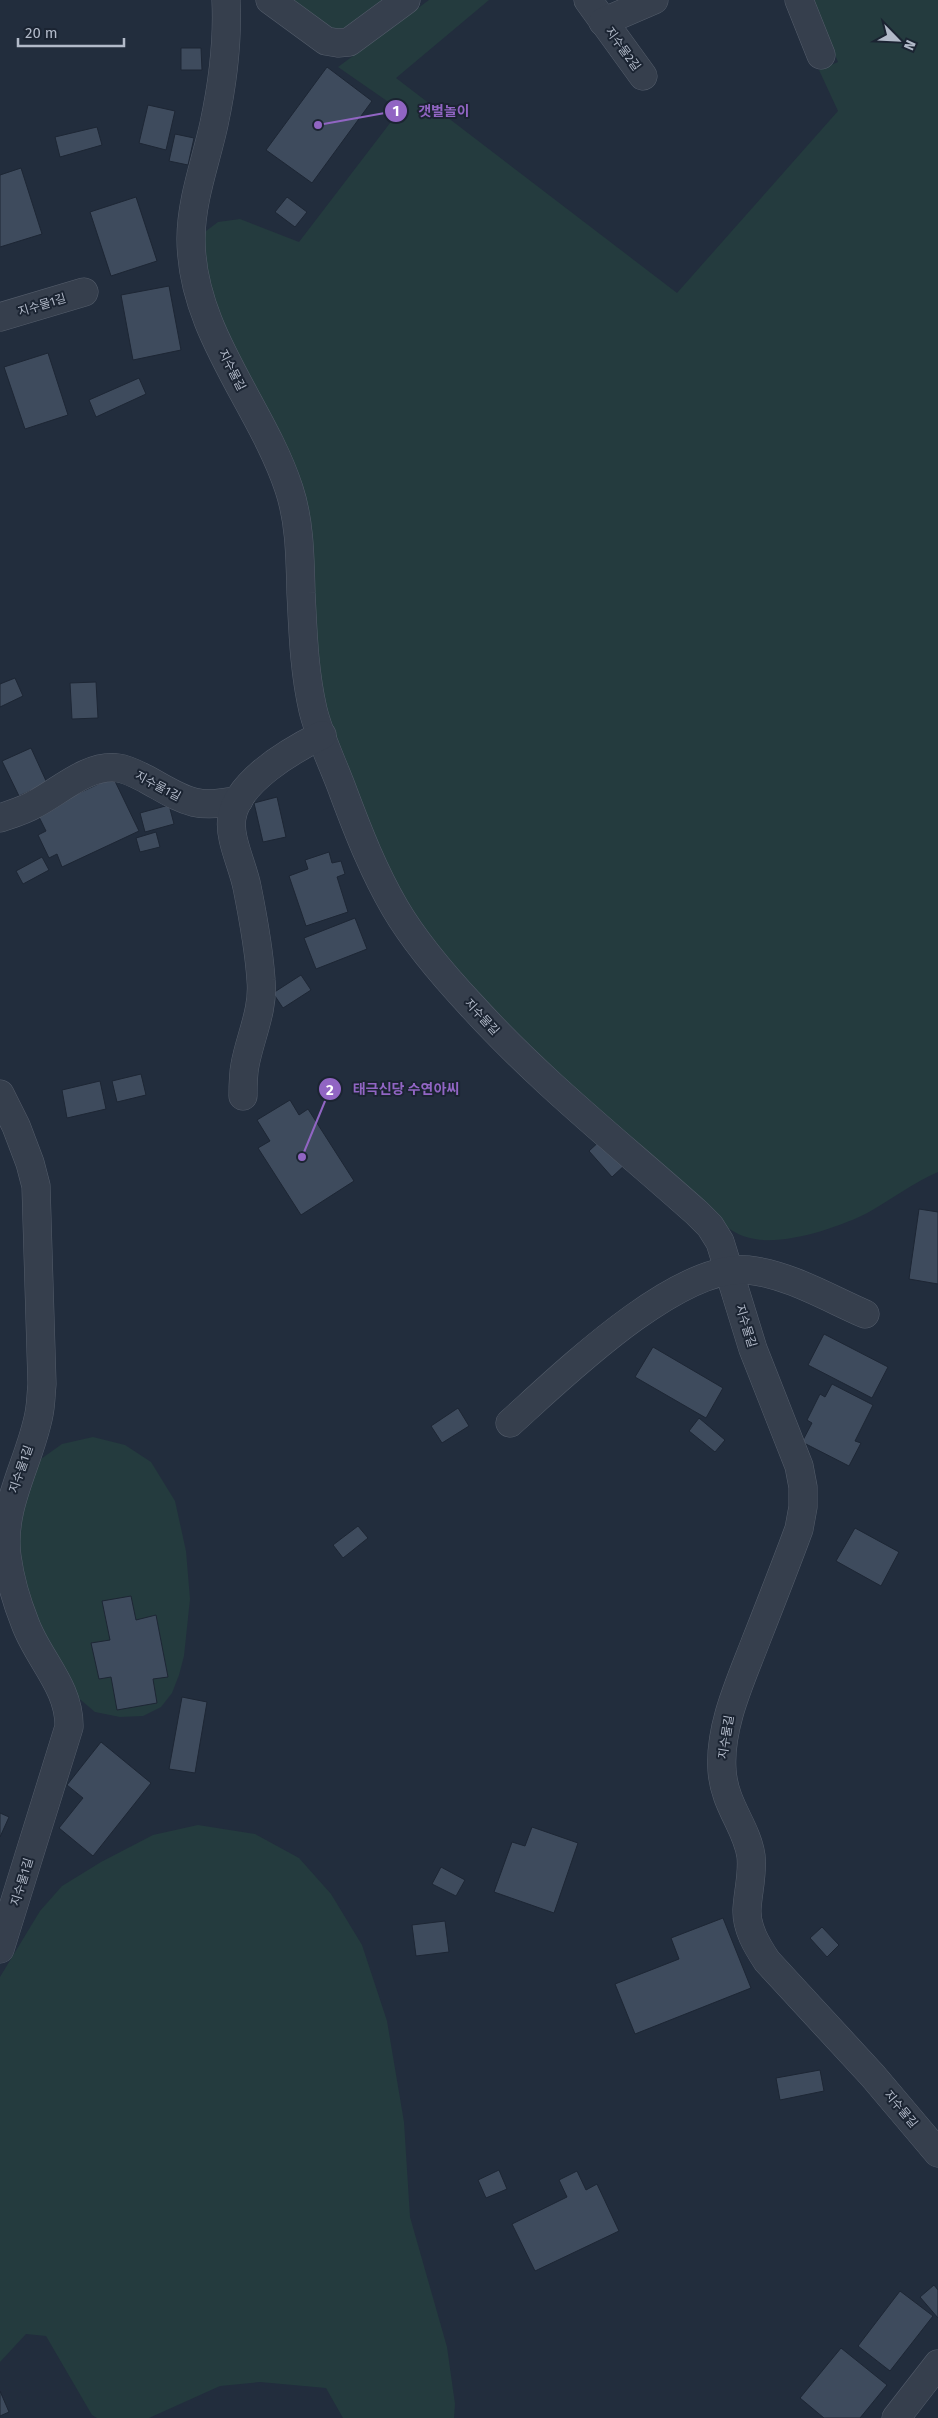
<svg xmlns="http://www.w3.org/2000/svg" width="938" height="2418" font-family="'Fira Sans','Noto Sans KR',sans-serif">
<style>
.green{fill:#243b3e}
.building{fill:#3e4b5d;stroke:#1d2634}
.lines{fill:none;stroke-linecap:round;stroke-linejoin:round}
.minor-casing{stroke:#545d6b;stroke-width:29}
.minor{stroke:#363f4d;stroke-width:28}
.labels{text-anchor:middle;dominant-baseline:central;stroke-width:4;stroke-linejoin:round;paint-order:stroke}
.street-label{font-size:12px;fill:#b2bac9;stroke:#1b2432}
.leader{fill:none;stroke:#9165c3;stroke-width:2}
.callout-dot{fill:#9165c3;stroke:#1b2432;stroke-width:2}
.mark-label{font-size:15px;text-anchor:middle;font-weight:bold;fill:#fff}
.callout-label{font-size:14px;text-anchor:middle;font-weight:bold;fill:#9165c3;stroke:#1b2432;stroke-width:4;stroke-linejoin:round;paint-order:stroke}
</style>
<rect width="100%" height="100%" fill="#222d3d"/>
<g class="green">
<polygon points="286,0 388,0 351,28 330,30"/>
<path d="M429 0H489L396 78 677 293 838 111 819 70 838 62 812 0H938V1172C913 1183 892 1199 869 1212 841 1227 786 1245 755 1239 741 1237 732 1231 721 1223L497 1024 403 905 338 756 319 683 313 564 209 297 202 234 218 222 240 219 299 242 400 110 338 67Z"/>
<polygon points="93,1437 125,1445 151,1462 175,1501 186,1551 190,1599 184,1656 179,1675 172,1693 161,1707 143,1716 120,1717 95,1712 75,1695 31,1608 20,1566 17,1528 24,1492 41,1459 62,1444"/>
<polygon points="198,1825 255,1834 299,1858 331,1894 362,1945 387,2021 404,2122 410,2217 447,2347 455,2404 454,2418 343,2418 326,2388 260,2382 220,2386 149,2418 97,2418 92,2415 46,2336 26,2334 0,2362 0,1977 40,1911 62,1886 101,1862 153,1835"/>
</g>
<g class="building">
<polygon points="181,48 201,48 202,70 181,70"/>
<polygon points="327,67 372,101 312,183 266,150"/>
<polygon points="148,105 175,111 166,150 139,143"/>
<polygon points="97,127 102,145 60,157 55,137"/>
<polygon points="175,134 194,138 188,165 169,161"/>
<polygon points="21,168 42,234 0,247 0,175"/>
<polygon points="136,197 157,261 111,276 90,212"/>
<polygon points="287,197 307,212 295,227 275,212"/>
<polygon points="169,286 181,350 133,360 121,295"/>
<polygon points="48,353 68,415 25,429 4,367"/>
<polygon points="139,378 146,394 96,417 89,400"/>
<polygon points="15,678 23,696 0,707 0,684"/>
<polygon points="96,682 98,718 72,719 70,683"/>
<polygon points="31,748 47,783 19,796 2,761"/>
<polygon points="113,777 139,831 62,867 57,854 49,858 38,835 46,831 37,813"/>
<polygon points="277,797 286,837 263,842 254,803"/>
<polygon points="169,805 174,824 145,832 140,813"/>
<polygon points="156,832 160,847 140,852 136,838"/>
<polygon points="329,852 332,863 341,861 345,874 337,877 348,912 306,926 289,876 308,869 305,860"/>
<polygon points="42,857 49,870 23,884 16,871"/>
<polygon points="355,918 367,949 316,969 304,938"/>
<polygon points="301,975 311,990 283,1008 273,993"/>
<polygon points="141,1074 146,1095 117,1102 112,1081"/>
<polygon points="100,1081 106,1109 67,1118 62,1090"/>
<polygon points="290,1100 299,1115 308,1109 354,1181 301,1215 258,1148 270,1141 257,1120"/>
<polygon points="603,1138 626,1164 612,1177 589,1151"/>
<polygon points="919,1209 938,1212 938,1284 909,1279"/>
<polygon points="824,1334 888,1367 872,1398 808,1365"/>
<polygon points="653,1347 723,1388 706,1418 635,1377"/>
<polygon points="832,1384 873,1405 855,1441 861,1443 849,1466 802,1442 812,1423 807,1420 820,1394 825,1397"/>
<polygon points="458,1408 469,1426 442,1443 431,1426"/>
<polygon points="699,1418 725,1440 715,1452 689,1431"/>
<polygon points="358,1526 368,1538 343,1558 333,1545"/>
<polygon points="855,1528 899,1552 881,1586 836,1561"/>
<polygon points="131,1596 136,1620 156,1615 168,1677 153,1679 157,1703 117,1710 111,1677 99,1679 91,1643 110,1640 102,1601"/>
<polygon points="182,1697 207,1702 195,1773 169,1769"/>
<polygon points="101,1742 151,1783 93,1856 59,1828 83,1798 67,1785"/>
<polygon points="0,1813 9,1817 0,1837"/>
<polygon points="532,1827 578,1843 554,1913 494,1892 512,1842 525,1846"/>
<polygon points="441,1867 465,1880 456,1896 432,1884"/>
<polygon points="723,1918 751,1988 635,2034 615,1984 679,1959 671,1938"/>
<polygon points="445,1921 449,1952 416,1956 412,1925"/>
<polygon points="822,1927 839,1945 827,1957 810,1938"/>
<polygon points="820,2070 824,2091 780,2100 776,2078"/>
<polygon points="499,2170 507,2189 486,2198 478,2180"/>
<polygon points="577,2171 586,2190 597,2184 619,2231 535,2271 512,2224 567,2197 559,2180"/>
<polygon points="934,2285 938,2290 938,2318 920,2297"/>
<polygon points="900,2291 933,2316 890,2371 858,2346"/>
<polygon points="841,2348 887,2385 860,2418 824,2418 800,2398"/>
<polygon points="0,2391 9,2412 0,2416"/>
</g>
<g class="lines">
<g class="minor-casing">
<g id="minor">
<path d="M226 0C228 42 223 82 214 124 206 161 191 200 191 239 191 332 262 406 289 489 300 522 300 558 301 593 303 632 304 671 313 710 320 739 334 766 344 794 359 834 374 872 395 908 416 944 444 976 472 1006 541 1082 621 1145 697 1213L710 1226 720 1242 753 1349 799 1466 803 1487V1507L799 1529C785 1567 770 1605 755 1643 740 1682 719 1727 722 1770 724 1805 747 1827 751 1856 753 1874 748 1891 747 1909 746 1928 757 1946 767 1961L873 2076 938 2153"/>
<polyline points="270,0 326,41 338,43 349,42 406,0"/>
<polyline points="588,0 643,76"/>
<polyline points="799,0 821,55"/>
<polyline points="603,22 654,0"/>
<polyline points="0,317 84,292"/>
<path d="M0 818C12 814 25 810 35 804 60 791 88 764 118 768 127 769 138 775 146 779 184 800 194 810 239 800"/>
<path d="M0 1094 16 1126 30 1163 36 1186 42 1384C41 1394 41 1404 39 1414 30 1462 0 1506 7 1557 10 1579 17 1603 25 1623 38 1659 70 1687 69 1727L0 1949"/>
<path d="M243 1096C243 1085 243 1075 245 1065 250 1037 264 1010 261 980 259 949 253 917 247 887 243 866 228 837 232 817 238 781 292 750 322 735"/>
<path d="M510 1423C560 1378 677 1263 748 1270 788 1274 828 1298 865 1314"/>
<polyline points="896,2418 938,2364"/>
</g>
</g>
<use href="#minor" class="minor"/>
</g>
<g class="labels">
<g class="street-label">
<text transform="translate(623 49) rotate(54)">지수물2길</text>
<text transform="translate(42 305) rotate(-17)">지수물1길</text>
<text transform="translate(232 370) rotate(63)">지수물길</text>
<text transform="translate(158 786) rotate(28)">지수물1길</text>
<text transform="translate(482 1017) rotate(47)">지수물길</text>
<text transform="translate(746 1326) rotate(73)">지수물길</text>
<text transform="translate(21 1469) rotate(-71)">지수물1길</text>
<text transform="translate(726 1737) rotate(-81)">지수물길</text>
<text transform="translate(22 1882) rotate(-73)">지수물1길</text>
<text transform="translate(901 2109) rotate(50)">지수물길</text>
</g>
</g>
<path class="leader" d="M318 125L396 111M302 1157L330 1089"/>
<g class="callout-dot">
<circle cx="318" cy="125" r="5"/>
<circle cx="302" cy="1157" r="5"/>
<circle cx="396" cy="111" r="12"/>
<circle cx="330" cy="1089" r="12"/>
</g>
<g class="mark-label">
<text x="396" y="116">1</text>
<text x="330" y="1095">2</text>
</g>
<g class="callout-label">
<text x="444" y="116">갯벌놀이</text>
<text x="406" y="1094">태극신당 수연아씨</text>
</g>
<g transform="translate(898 40) rotate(114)" stroke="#1b2432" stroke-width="4" paint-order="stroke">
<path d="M0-4L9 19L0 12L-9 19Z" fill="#b2bac9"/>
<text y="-8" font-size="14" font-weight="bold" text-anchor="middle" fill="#b2bac9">N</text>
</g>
<path d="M18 38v8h106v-8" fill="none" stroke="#b2bac9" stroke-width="2.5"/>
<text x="25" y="38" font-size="15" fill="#b2bac9" stroke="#1b2432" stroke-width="4" paint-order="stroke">20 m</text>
</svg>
